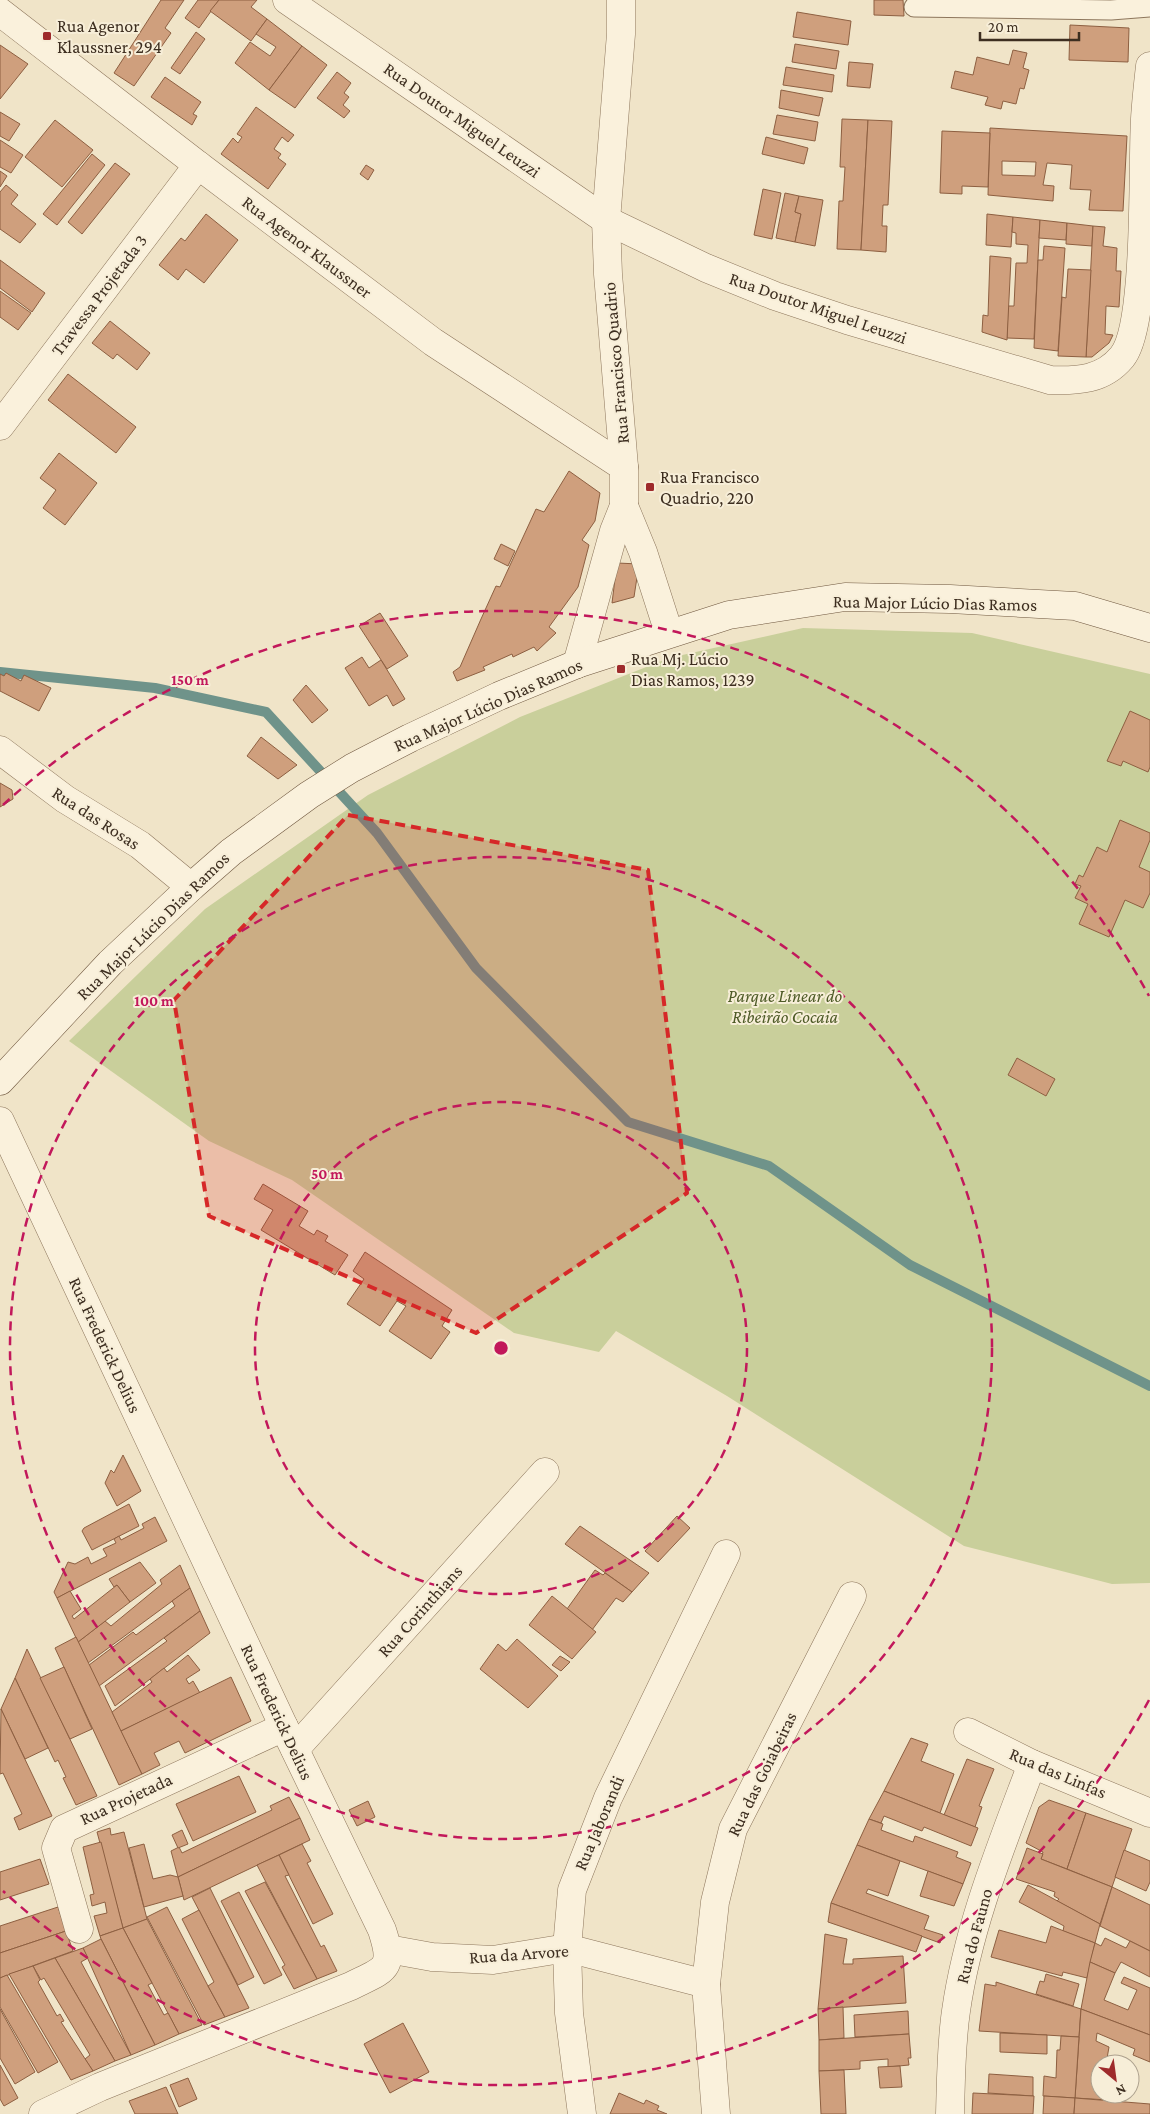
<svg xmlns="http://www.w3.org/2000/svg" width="1150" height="2114" font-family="'Crimson Pro',serif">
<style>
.green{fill:#c9cf9b}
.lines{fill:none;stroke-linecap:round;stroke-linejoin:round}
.stream{stroke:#6f938a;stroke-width:10}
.building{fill:#cf9f7d;stroke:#8d5f41;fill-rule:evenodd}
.service-casing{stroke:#8d765c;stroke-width:21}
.minor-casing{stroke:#8d765c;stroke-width:29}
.secondary-casing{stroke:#6f573f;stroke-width:29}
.service{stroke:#faf1dc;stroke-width:19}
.minor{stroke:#faf1dc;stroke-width:28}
.secondary{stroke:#faf1dc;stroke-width:28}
.marked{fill:#d62828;fill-opacity:0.2;stroke:#d62828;stroke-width:4;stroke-dasharray:10 6;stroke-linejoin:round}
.ring{fill:none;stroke:#c2185b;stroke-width:2.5;stroke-dasharray:9 6}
.poi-dot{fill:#9e2a2b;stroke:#f7eed8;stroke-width:2}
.labels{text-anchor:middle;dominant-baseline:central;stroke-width:4;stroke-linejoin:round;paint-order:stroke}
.poi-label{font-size:18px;fill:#3d2e20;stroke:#f7eed8;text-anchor:start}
.street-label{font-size:18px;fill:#3d2e20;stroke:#f7eed8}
.park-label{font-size:18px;font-style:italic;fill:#4d5a26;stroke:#f7eed8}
.centre{fill:#c2185b;stroke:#f7eed8;stroke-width:2.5}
.ring-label{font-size:15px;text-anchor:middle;font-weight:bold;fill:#c2185b;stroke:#f7eed8;stroke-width:4;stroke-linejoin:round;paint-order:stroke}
</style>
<rect width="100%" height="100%" fill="#f0e4c8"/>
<polygon class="green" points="803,628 972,633 1150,674 1150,1583 1112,1584 964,1546 727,1396 616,1331 599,1352 514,1333 292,1180 209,1141 69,1041 205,909 368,795 520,717 669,658"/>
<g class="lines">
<polyline class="stream" points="0,672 155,688 266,712 377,833 476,968 628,1122 769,1166 910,1265 1150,1386"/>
</g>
<g class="building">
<polygon points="161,0 184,0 165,28 171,33 134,86 114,73"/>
<polygon points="198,0 219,0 199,28 185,18"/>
<polygon points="219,0 257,0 251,7 267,19 251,41 210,11"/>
<polygon points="874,0 903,0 904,16 874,15"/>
<polygon points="797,12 851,21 848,45 793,37"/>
<polygon points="267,19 302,46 269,90 235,63 250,42 270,56 276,47 256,34"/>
<polygon points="1070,25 1129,28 1128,62 1069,60"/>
<polygon points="196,32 205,39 180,74 171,68"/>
<polygon points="795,44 839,51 836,69 792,62"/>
<polygon points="0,45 28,64 0,99"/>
<polygon points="302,46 327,65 295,108 269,90"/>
<polygon points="1013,50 1027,53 1023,68 1029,70 1024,89 1020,88 1016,104 1003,101 1001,109 985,105 988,97 951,88 955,71 973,75 977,57 1009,65"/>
<polygon points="849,62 873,64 870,88 847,86"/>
<polygon points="786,67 834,75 832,92 783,85"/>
<polygon points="337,72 351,83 344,93 349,97 343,105 350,111 344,118 317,98"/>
<polygon points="165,77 201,102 193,114 197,116 192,125 151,97"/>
<polygon points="781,90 823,98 819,116 779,108"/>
<polygon points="256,107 294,135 288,142 282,137 274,149 281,154 278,158 286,164 268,189 221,154 233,138 238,143 242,137 237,134"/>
<polygon points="0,112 20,124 9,141 0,136"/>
<polygon points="777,115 818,122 815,141 773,134"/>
<polygon points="842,119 868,120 861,250 837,249 839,201 843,201 845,167 840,167"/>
<polygon points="55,120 93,150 62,187 25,157"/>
<polygon points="868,120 892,121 888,205 883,205 882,226 887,226 886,252 861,250"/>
<path d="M990 128 1127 136 1123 211 1089 210 1091 190 1070 189 1072 165 1047 163 1043 185 1054 186 1053 201 988 195ZM1002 161 1036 162 1035 176 1002 175Z"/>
<polygon points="942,131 990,133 988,187 962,186 962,194 940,193"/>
<polygon points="766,137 808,148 804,164 762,154"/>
<polygon points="0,140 23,155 11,173 0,167"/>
<polygon points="92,154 105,165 57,225 43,214"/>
<polygon points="115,163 130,174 82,234 68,222"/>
<polygon points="366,165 374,170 368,180 360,174"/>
<polygon points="0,171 7,176 0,187"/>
<polygon points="6,185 18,195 11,204 36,224 20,243 0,229 0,192"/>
<polygon points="763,189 781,193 772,239 754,235"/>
<polygon points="785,193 799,196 795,212 801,214 795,242 776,238"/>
<polygon points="799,196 823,200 815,246 795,242 801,214 795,212"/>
<polygon points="206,214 238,240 204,283 186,269 178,280 159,265 181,238 185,241"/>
<polygon points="987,214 1013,217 1011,247 986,245"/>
<polygon points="1013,217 1040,220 1034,339 1007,338 1008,306 1014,306 1016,263 1027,263 1028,245 1016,244 1016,233 1012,232"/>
<polygon points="1040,220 1067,223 1066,240 1039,238"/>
<polygon points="1067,223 1093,226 1092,246 1066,244"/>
<polygon points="1093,226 1105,227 1103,246 1117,248 1116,271 1121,271 1119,307 1106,306 1105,334 1113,335 1109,343 1092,357 1086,357"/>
<polygon points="1044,246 1065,248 1058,351 1034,348 1038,260 1043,260"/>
<polygon points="990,256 1011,258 1007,340 982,332 983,315 988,316"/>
<polygon points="0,260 45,293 32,312 0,288"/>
<polygon points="1068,269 1091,270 1086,357 1058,356 1062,297 1066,298"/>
<polygon points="0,291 31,313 18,330 0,317"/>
<polygon points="110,321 150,353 137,370 117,354 113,359 92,343"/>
<polygon points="68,374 136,427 116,453 48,400"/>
<polygon points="59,453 97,483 65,525 43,508 56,490 40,478"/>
<polygon points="569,471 600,493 595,521 582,540 589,545 578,587 549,627 556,633 537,651 534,647 513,657 512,654 483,667 485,670 457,681 453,672 460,667 481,619 496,586 500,587 536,509 544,512"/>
<polygon points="501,544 515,551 508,566 494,559"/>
<polygon points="617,563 639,564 634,597 612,603"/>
<polygon points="380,613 408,656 387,669 359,626"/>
<polygon points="362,657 369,668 381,660 405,699 393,706 387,695 369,706 345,668"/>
<polygon points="6,673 21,681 24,675 51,688 39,711 0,691 0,674 4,676"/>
<polygon points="306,685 328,710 312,723 293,700"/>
<polygon points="1130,711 1150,720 1150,767 1148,772 1123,761 1121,766 1107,761"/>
<polygon points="261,737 297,765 278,779 247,756"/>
<polygon points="0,783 12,790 13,799 0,807"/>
<polygon points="1120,820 1150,833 1150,840 1139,867 1150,872 1150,893 1143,908 1125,900 1109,937 1079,924 1088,904 1075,898 1081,886 1075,884 1079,875 1083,877 1097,847 1107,852"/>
<polygon points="1017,1058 1055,1079 1046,1096 1008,1075"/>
<polygon points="263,1184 308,1211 299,1226 314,1235 317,1230 328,1236 325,1241 348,1255 335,1275 261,1230 273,1210 254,1199"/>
<polygon points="365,1252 452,1310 442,1326 450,1332 431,1359 389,1331 406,1306 397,1301 380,1326 347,1304 364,1279 353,1271"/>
<polygon points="123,1455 141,1491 117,1506 105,1483 111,1470 114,1473"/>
<polygon points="129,1504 139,1526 92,1550 82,1531 84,1528"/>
<polygon points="677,1516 690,1528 658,1562 645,1551"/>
<polygon points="155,1517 167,1541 57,1598 54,1592 68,1562 75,1564 88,1557 91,1564 107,1556 103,1549 116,1543 114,1539 119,1536 121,1540 144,1528 142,1524"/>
<polygon points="580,1526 649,1573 632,1592 565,1544"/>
<polygon points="140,1562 156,1583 130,1602 117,1585 114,1587 109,1579"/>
<polygon points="180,1565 190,1588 88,1663 78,1642 105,1621 111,1626 162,1584 160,1580"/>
<polygon points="595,1570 603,1575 605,1573 632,1592 623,1602 616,1598 592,1630 567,1609"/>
<polygon points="117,1585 130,1602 78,1642 57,1598 70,1591 81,1609 72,1616 74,1619"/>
<polygon points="190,1588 200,1611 99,1686 89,1665 133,1632 136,1635 175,1606 172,1601"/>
<polygon points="552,1596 596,1632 572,1659 529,1625"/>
<polygon points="200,1611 210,1633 115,1706 105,1686 167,1641 164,1638"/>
<polygon points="76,1637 142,1774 119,1785 55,1648"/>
<polygon points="517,1639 558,1676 528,1708 480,1669 498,1644 506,1651"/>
<polygon points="27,1649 97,1796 76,1805 63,1778 66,1777 58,1760 55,1762 15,1678"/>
<polygon points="188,1655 200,1670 186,1679 189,1684 193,1681 200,1693 121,1731 112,1712 152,1682 150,1679 164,1668 167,1672"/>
<polygon points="560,1656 570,1662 561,1671 552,1665"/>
<polygon points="64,1667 92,1729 70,1739 40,1678"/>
<polygon points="231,1677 251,1721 185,1753 179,1741 154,1753 160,1765 142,1774 121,1731"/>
<polygon points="15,1678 48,1748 25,1759 1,1709"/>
<polygon points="1,1709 52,1816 19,1830 14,1818 22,1814 3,1773 0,1774"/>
<polygon points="911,1738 928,1744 921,1761 954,1774 940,1813 884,1791"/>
<polygon points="967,1759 994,1769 979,1806 982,1807 975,1827 944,1815"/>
<polygon points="239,1776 256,1812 193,1841 176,1804"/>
<polygon points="884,1791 978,1828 971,1846 924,1827 922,1831 884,1816 881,1823 869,1819"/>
<polygon points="289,1797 300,1818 178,1877 171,1851 179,1847 182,1853 272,1810 270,1806"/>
<polygon points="1049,1800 1086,1813 1067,1869 1041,1859 1043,1852 1026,1843 1039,1807"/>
<polygon points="368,1801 375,1817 357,1826 349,1810"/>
<polygon points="1086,1813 1132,1829 1112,1887 1067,1869"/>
<polygon points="300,1818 310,1840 184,1900 178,1877"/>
<polygon points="869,1819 883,1824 881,1830 913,1842 915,1836 958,1852 956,1857 971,1863 963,1884 857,1845"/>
<polygon points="110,1828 111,1835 124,1832 147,1919 123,1928 97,1832"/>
<polygon points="182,1830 188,1844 178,1848 172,1835"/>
<polygon points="101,1842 123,1928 100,1936 94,1916 107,1913 105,1902 92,1906 90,1895 94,1894 83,1847"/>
<polygon points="144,1844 153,1879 170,1875 178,1877 183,1896 144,1907 129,1848"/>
<polygon points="302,1844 311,1861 307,1863 333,1914 313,1924 279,1855"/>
<polygon points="857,1845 900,1861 888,1896 868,1889 866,1893 929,1916 924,1929 943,1935 940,1943 831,1903"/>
<polygon points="1027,1848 1043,1854 1041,1859 1112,1887 1100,1924 1057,1901 1059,1899 1054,1896 1055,1892 1016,1879"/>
<polygon points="1124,1850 1150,1861 1150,1882 1146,1891 1115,1877"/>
<polygon points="279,1855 289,1875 285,1876 321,1947 324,1945 337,1971 317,1979 257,1865"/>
<polygon points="40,1859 49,1884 0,1900 0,1872"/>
<polygon points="928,1871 963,1884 954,1906 920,1896"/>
<polygon points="265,1882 317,1979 294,1989 282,1967 285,1965 245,1891"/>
<polygon points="1028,1885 1100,1924 1095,1943 1063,1931 1064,1926 1019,1902"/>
<polygon points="1112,1887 1150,1905 1150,1951 1100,1926"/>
<polygon points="210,1888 254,1977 238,1985 192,1897"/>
<polygon points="239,1892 282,1975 264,1984 221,1901"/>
<polygon points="831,1903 922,1936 916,1952 828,1922"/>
<polygon points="58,1907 66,1931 0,1953 0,1926"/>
<polygon points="167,1907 208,1986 225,2017 204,2025 147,1917"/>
<polygon points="199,1910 249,2008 225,2017 208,1986 214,1982 182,1919"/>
<polygon points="147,1919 202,2025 179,2034 123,1928"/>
<polygon points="1051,1926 1095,1943 1087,1978 1063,1972 1062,1976 991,1957 999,1930 1046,1943"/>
<polygon points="123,1928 152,1983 148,1985 164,2015 168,2013 179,2034 155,2045 101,1939 100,1936"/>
<polygon points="66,1931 73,1951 0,1978 0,1953"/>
<polygon points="825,1934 847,1939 843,1964 853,1964 853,1959 903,1956 906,2003 818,2009"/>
<polygon points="1105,1938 1126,1948 1130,1941 1150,1951 1150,1977 1121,1962 1115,1973 1090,1962 1095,1943 1101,1946"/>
<polygon points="101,1939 155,2045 131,2055 83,1948"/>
<polygon points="83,1948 88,1958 81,1962 131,2055 115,2061 55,1958"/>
<polygon points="55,1958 115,2061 93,2071 85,2059 90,2055 44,1978 41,1980 33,1966"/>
<polygon points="1090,1962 1115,1973 1104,2000 1128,2010 1137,1990 1121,1983 1124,1977 1150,1988 1150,2035 1081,2009"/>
<polygon points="33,1966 40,1980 38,1982 57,2016 60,2014 64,2021 61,2022 93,2071 71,2080 9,1974"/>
<polygon points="1046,1974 1079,1984 1073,2006 1036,1994 1040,1981 1044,1982"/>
<polygon points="7,1975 58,2062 38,2073 0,2007 0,1978"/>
<polygon points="996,1982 1081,2009 1079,2037 979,2031 985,1984 996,1986"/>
<polygon points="843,2007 844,2038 819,2040 818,2009"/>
<polygon points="0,2009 35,2072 15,2084 0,2058"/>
<polygon points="1081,2009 1150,2035 1150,2062 1133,2055 1135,2049 1097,2033 1096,2041 1109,2047 1106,2064 1100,2064 1098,2087 1100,2087 1100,2094 1108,2094 1108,2100 1075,2098"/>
<polygon points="908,2011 909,2034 855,2037 854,2015"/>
<polygon points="403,2023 429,2072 390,2093 364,2044"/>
<polygon points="1000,2033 1047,2035 1047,2054 1000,2052"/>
<polygon points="909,2034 911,2058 908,2058 909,2065 888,2067 888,2059 860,2061 860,2069 819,2071 819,2040"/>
<polygon points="1061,2036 1079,2037 1075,2098 1043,2096 1044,2076 1056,2078 1057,2050 1060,2050"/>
<polygon points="0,2065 18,2098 4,2106 0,2099"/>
<polygon points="900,2066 902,2087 880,2088 878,2067"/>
<polygon points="844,2070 846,2114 821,2114 819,2071"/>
<polygon points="989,2074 1033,2077 1033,2096 988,2093"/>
<polygon points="188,2078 197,2099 179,2107 170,2085"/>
<polygon points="166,2087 178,2114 135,2114 129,2101"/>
<polygon points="619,2093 644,2104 646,2100 659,2106 657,2110 667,2114 610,2114"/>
<polygon points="973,2093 1034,2096 1033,2114 972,2114"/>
<polygon points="1044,2096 1075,2098 1074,2114 1043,2114"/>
<polygon points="1075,2098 1150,2104 1150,2114 1074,2114"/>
</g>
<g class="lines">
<g class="service-casing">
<polyline id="service" points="914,7 1111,10 1150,7"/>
</g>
<g class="minor-casing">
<g id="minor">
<path d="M287 0 606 220 706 268 775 296 847 320 1050 380C1078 381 1103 380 1122 357 1148 326 1142 166 1145 119 1146 101 1148 84 1150 66"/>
<polyline points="0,12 198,165 433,342 624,467"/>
<polyline points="0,426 198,165"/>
<polyline points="624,506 643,552 669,633"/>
<polyline points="577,664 614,531 624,506 624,467 608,274 606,220 621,34 621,0"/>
<polyline points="0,750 65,799 140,845 191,887"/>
<path d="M0 1121 284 1727 382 1930C395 1970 385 1969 351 1986L100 2087 43 2114"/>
<polyline points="968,1732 1032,1764 1150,1813"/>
<polyline points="295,1749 545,1472"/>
<polyline points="79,1929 56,1848 64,1829 284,1727"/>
<polyline points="388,1949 432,1957 493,1960 567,1948 706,1984"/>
<polyline points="582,2114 569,2013 567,1948 572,1890 608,1798 726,1554"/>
<polyline points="716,2114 706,1984 715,1902 733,1829 852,1596"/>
<path d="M950 2114C951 2080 951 2045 956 2011 968 1926 1002 1844 1032 1764"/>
</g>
</g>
<g class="secondary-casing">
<polyline id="secondary" points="0,1081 110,963 191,887 231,852 309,795 352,768 410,738 499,696 577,664 729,615 845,597 950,599 1075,606 1150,628"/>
</g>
<use href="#service" class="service"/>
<use href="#minor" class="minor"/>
<use href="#secondary" class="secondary"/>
</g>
<path class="marked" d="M348 815 648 870 687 1193 476 1333 209 1216 174 1000Z"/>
<g class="ring">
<circle cx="501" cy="1348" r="246"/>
<circle cx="501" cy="1348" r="491"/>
<path d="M1149 1700A737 737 0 0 1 3 1891M3 805A737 737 0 0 1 1149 996"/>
</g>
<g class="poi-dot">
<rect x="42" y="31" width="10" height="10" rx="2.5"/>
<rect x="645" y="482" width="10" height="10" rx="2.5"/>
<rect x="616" y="664" width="10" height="10" rx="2.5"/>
</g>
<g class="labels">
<g class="poi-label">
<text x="57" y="26">Rua Agenor<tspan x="57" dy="21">Klaussner, 294</tspan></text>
<text x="660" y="477">Rua Francisco<tspan x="660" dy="21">Quadrio, 220</tspan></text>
<text x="631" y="659">Rua Mj. Lúcio<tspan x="631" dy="21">Dias Ramos, 1239</tspan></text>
</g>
<g class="street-label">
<text transform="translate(462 120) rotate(35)">Rua Doutor Miguel Leuzzi</text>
<text transform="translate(307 247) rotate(37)">Rua Agenor Klaussner</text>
<text transform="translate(99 295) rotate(-53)">Travessa Projetada 3</text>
<text transform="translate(818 308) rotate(19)">Rua Doutor Miguel Leuzzi</text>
<text transform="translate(616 363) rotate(-95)">Rua Francisco Quadrio</text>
<text transform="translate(935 603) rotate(1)">Rua Major Lúcio Dias Ramos</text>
<text transform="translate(488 705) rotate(-24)">Rua Major Lúcio Dias Ramos</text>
<text transform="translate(96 818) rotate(33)">Rua das Rosas</text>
<text transform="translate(153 926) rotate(-44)">Rua Major Lúcio Dias Ramos</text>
<text transform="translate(105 1345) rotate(65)">Rua Frederick Delius</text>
<text transform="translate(420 1611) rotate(-48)">Rua Corinthians</text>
<text transform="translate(277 1712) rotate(65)">Rua Frederick Delius</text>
<text transform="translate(1058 1773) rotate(23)">Rua das Linfas</text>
<text transform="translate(762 1774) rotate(-64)">Rua das Goiabeiras</text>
<text transform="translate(126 1799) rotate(-25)">Rua Projetada</text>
<text transform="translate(599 1823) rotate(-67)">Rua Jaborandi</text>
<text transform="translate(974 1936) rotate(-75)">Rua do Fauno</text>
<text transform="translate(519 1954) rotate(-4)">Rua da Arvore</text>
</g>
<g class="park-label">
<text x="785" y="996">Parque Linear do<tspan x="785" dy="21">Ribeirão Cocaia</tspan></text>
</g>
</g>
<circle cx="501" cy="1348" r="8" class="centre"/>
<g class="ring-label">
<text x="190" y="685">150 m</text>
<text x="154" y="1006">100 m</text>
<text x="327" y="1179">50 m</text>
</g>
<g transform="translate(1115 2079) rotate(151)"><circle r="24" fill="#f7eed8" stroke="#ada18e"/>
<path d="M0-4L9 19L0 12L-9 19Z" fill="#9e2a2b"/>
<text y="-8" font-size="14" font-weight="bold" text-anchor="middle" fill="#3d2e20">N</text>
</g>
<path d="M980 32v8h99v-8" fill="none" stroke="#3d2e20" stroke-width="2.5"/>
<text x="988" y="32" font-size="15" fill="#3d2e20" stroke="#f7eed8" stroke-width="4" paint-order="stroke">20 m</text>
</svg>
